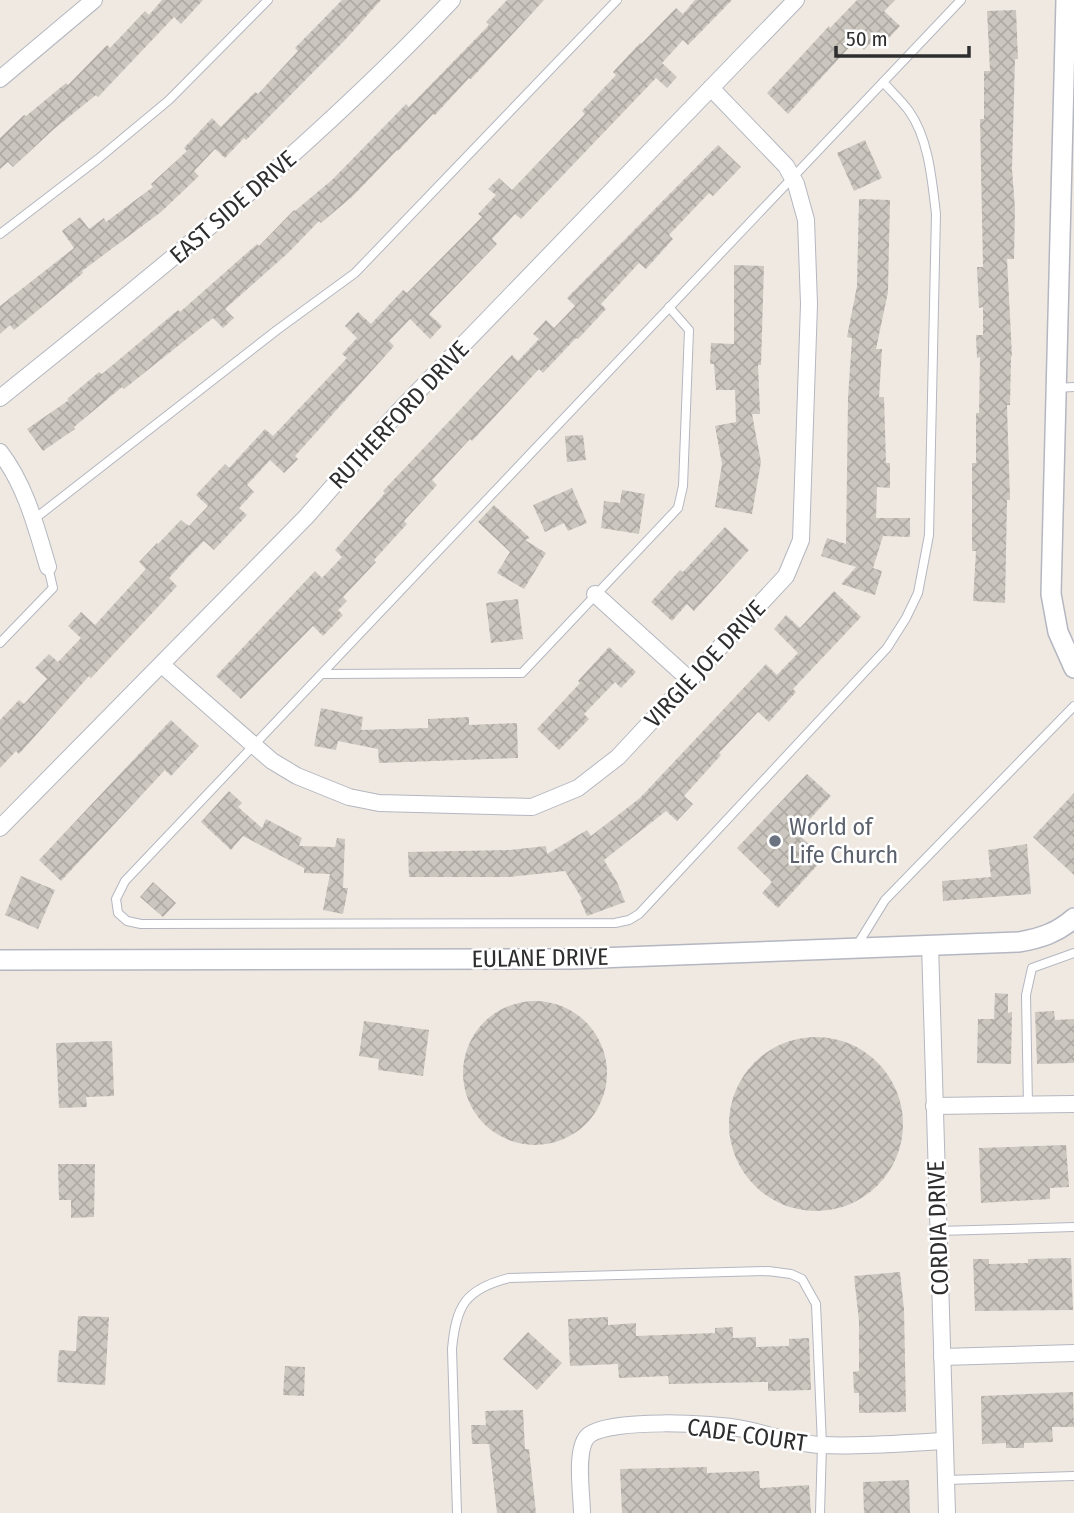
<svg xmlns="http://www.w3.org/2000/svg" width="1074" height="1513" font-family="'Fira Sans Condensed',sans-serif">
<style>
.building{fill:url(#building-cross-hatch)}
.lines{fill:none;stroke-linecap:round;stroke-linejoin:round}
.service-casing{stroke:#b4b7c1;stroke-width:10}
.minor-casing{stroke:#b4b7c1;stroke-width:18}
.tertiary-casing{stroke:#b4b7c1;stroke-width:22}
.service{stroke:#fff;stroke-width:8}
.minor{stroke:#fff;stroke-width:16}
.tertiary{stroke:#fff;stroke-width:19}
.worship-dot{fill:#6b7280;stroke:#fff;stroke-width:2.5}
.labels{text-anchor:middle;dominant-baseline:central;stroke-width:5;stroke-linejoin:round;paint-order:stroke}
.street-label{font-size:24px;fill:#2e2e2e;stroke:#fff}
.worship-label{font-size:24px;fill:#5b616d;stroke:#fff;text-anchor:start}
</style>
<defs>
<pattern id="building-cross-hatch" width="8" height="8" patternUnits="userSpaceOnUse" patternTransform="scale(1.75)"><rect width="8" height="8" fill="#cbc7bf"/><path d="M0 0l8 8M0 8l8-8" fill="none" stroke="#afaba4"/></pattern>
</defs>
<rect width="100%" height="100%" fill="#efe9e1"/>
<g class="building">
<polygon points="162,0 203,0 181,24 174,17 98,97 96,95 54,129 13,167 8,162 0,169 0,138 24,115 26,116 66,83 68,85 107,45 110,48 145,11 149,15"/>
<polygon points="342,0 381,0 345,40 246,140 244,138 225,158 215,149 194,171 199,176 161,212 82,271 83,273 14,330 10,325 0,334 0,306 74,248 62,231 80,217 89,229 104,218 106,222 153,187 151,184 187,151 184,148 212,118 221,127 255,92 258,94 298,51 295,48"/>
<polygon points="507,0 544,0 471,79 469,78 435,115 433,114 398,151 397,150 354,195 321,223 319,221 288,253 225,309 234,318 223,328 213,318 124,389 122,387 74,427 75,429 43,451 27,429 69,400 67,399 99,372 102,374 178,310 180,312 257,244 259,246 294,210 295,211 333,179 406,104 409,107 489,25 486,22"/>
<polygon points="695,0 732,0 688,45 683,40 662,63 677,77 667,88 656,78 521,219 515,214 492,239 497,244 429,314 442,326 430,339 410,319 389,341 394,346 295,456 298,459 284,473 270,460 247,485 254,492 239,508 247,515 214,550 204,541 189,556 169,578 177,586 156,609 91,678 89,676 19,754 16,751 0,768 0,720 19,700 24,704 47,679 35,668 49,654 58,662 81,638 68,626 81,612 95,625 146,569 139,562 157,543 158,544 181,520 189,526 208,506 196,495 225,464 229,468 265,429 273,436 347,358 342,354 357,338 345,326 358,312 371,324 403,290 407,293 482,217 478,214 496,195 488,189 499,178 512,190 585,114 582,111 616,75 613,72 640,43 641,44 676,8 683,14"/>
<polygon points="857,0 895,0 884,11 900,26 886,41 879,34 864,50 855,41 788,114 767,93 829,26 830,28"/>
<polygon points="1016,10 1018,59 1015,59 1012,169 1015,209 1014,259 1007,259 1012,356 1011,357 1010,405 1007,405 1010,500 1007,500 1005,603 973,601 976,551 972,551 972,463 976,463 976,413 979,413 980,357 977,358 976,335 983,335 983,307 979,308 977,267 983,267 980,119 984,119 984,71 990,71 987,11"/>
<polygon points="865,140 882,178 854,191 837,153"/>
<polygon points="718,145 741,167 713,196 709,193 669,235 673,239 646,269 639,263 601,304 606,309 578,339 576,338 543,373 539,369 472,441 470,439 432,480 437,485 404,521 407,524 374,560 376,562 343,597 347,601 338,610 343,615 323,636 313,626 241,699 216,676 315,571 322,578 342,557 335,550 385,493 383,491 512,355 518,361 539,339 533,334 546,320 554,328 575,306 567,298"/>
<polygon points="859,199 890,200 888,292 876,349 882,349 879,397 884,397 886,463 890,463 890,488 877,487 876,518 910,518 910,537 883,536 873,568 882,571 875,595 841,584 856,567 821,556 827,538 846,544 848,398 852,338 847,337 857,286"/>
<polygon points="734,265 764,266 761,365 758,365 760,414 752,414 761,462 752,514 715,507 722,464 715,426 736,422 735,390 716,390 714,364 710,364 711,343 734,344"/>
<polygon points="583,435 586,460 567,462 565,436"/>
<polygon points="572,488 587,523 568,531 564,523 545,532 533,505"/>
<polygon points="622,490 645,494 639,534 601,528 604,501 620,503"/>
<polygon points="494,505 530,538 525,540 546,553 524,589 497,573 510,552 478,522"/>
<polygon points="725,527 749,550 694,611 687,604 672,621 651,602 680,570 683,572"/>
<polygon points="834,591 861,617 793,689 796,692 769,722 758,712 719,753 721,755 684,796 693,804 677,821 666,811 604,860 617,882 625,902 587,916 580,900 582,899 565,871 509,877 409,877 408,852 510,850 546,846 547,854 587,830 591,836 640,798 766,664 777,675 798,653 774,629 786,615 800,628"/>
<polygon points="518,599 523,639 491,643 486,603"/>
<polygon points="609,647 636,672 621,688 615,682 584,714 589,719 559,750 537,729 580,683 578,681"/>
<polygon points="321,708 363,717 361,730 428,728 428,719 469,717 469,725 517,723 518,758 379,763 378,749 338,741 336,750 314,746"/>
<polygon points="171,720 199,746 171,776 165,770 61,881 39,860"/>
<polygon points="807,774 831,796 797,833 824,858 778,908 762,893 772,882 737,848"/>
<polygon points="229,791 242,803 238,807 262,828 266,819 302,838 299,846 335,847 337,838 345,839 343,888 348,888 343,914 323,910 330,874 304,873 304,868 243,836 231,850 201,822"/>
<polygon points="1074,793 1074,875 1033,837"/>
<polygon points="1027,844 1031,894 943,901 942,881 991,877 988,850"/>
<polygon points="21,876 55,890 38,929 5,915"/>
<polygon points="153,882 176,903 163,917 140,897"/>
<polygon points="995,993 1008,994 1008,1013 1012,1012 1011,1064 977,1063 978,1019 994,1019"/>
<circle cx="535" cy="1073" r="72"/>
<polygon points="1054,1011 1055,1020 1074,1019 1074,1063 1037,1064 1035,1012"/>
<polygon points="364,1021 429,1030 423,1076 378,1070 379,1059 359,1056"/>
<circle cx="816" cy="1124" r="87"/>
<polygon points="112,1041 114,1096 86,1097 87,1107 59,1108 56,1043"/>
<polygon points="1066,1145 1069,1187 1050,1188 1050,1199 981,1203 979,1148"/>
<polygon points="58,1164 95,1164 94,1217 71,1218 71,1200 59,1200"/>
<polygon points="1071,1258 1073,1310 975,1311 973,1259 989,1259 989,1264 1028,1263 1028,1259"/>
<polygon points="900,1272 904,1309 906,1412 859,1413 859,1393 854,1393 853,1372 859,1371 859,1321 854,1276"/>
<polygon points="78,1316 109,1317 105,1385 57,1382 59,1350 76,1351"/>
<polygon points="608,1317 608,1325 636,1323 636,1336 715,1333 715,1328 733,1327 733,1338 756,1337 756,1347 789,1346 789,1339 809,1338 811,1390 768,1391 768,1382 669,1384 668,1376 619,1378 618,1364 570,1366 568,1319"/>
<polygon points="528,1332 562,1363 537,1390 503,1359"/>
<polygon points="285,1366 305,1367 304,1396 283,1395"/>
<polygon points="1073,1392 1074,1427 1052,1427 1053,1442 1024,1443 1024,1448 1006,1448 1006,1443 982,1444 981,1396"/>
<polygon points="523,1410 525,1449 529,1449 536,1513 497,1513 489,1444 472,1444 471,1425 486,1425 485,1411"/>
<polygon points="707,1467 707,1473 759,1471 760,1488 809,1485 811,1513 622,1513 620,1469"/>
<polygon points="909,1480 910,1513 864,1513 863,1482"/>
</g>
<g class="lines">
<g class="service-casing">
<g id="service">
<path d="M883 82C891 91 902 101 909 111 929 139 932 181 936 214L929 535 918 593 906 618 887 648 639 914 629 920 615 923 141 924 127 921 118 913 116 899 125 881 961 0"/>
<polyline points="0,234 98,159 169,100 268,0"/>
<polyline points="1056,388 1074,387"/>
<polyline points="33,520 277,330 355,273 617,0"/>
<polyline points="0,643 53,588 48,567"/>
<polyline points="323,674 522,673 678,508 683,486 689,330 669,307"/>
<polyline points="856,947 885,900 1074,706"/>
<polyline points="1028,1105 1026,995 1032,968 1074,953"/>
<polyline points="938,1231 1074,1227"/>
<polyline points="946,1480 1074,1476"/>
<path d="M457 1513 452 1349C456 1306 465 1289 509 1278L768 1271 791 1274 802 1279 816 1304 822 1445 820 1513"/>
</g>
</g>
<g class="minor-casing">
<g id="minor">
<polyline points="0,79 94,0"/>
<path d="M0 398C157 272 313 147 452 0"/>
<path d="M0 452C26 486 36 527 48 567"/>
<polyline points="595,594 691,681"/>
<polyline points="162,665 272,761 297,776 349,797 379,803 532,807 578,788 618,757 786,576 801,540 809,304 806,220 796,184 786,166 711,88"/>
<polyline points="0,828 306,517 399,411 796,0"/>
<polyline points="930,944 947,1513"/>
<polyline points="934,1106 1074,1104"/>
<polyline points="942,1357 1074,1353"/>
<path d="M582 1513C582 1495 574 1447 589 1435 611 1418 714 1423 743 1429 769 1434 793 1444 821 1445 862 1447 903 1443 944 1441"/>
</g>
</g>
<g class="tertiary-casing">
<g id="tertiary">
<polyline points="1066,0 1051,594 1058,632 1074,668"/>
<path d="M0 960 572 959 1019 942C1041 938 1057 933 1074 918"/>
</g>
</g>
<use href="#service" class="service"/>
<use href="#minor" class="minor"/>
<use href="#tertiary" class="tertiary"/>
</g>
<circle class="worship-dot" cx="775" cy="841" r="7"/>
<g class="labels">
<g class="street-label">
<text transform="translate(233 207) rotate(-41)">EAST SIDE DRIVE</text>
<text transform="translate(399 415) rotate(-47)">RUTHERFORD DRIVE</text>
<text transform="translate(705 664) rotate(-47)">VIRGIE JOE DRIVE</text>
<text transform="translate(540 958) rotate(-1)">EULANE DRIVE</text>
<text transform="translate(938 1228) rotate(-92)">CORDIA DRIVE</text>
<text transform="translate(747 1435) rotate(8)">CADE COURT</text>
</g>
<g class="worship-label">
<text x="789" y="827">World of<tspan x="789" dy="28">Life Church</tspan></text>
</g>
</g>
<path d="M836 46v10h133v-10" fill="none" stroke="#2e2e2e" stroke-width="3.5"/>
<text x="846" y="46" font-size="21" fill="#2e2e2e" stroke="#ffffff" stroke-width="5" paint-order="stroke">50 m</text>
</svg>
